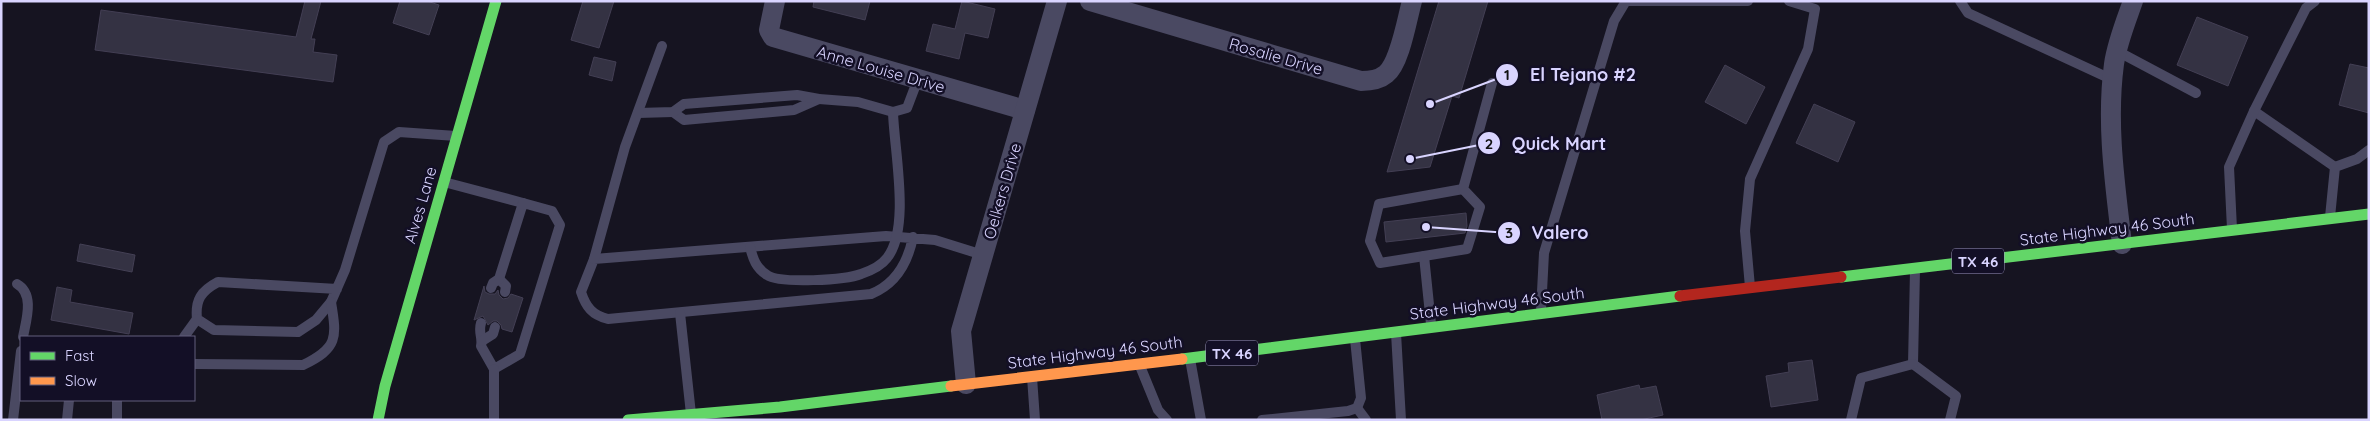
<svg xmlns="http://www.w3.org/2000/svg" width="2370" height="421" font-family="Quicksand,sans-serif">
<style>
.building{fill:#343243;stroke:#433f54}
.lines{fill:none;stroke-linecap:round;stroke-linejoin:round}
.lane{stroke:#4a4962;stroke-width:10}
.street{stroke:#4a4962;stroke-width:20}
.fast{stroke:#63d668;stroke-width:11}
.slow{stroke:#ff974d;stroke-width:11}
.jam{stroke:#b3261e;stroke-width:11}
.labels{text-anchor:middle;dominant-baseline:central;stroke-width:5;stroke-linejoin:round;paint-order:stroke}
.shield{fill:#130f26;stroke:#9e99be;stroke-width:1}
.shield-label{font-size:15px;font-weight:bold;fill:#d9d4ff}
.street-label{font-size:16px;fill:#d9d4ff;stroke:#130f26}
.leader{fill:none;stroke:#d9d4ff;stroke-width:2}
.callout-dot{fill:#d9d4ff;stroke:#130f26;stroke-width:2}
.mark-label{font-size:15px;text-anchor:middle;font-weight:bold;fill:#111}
.callout-label{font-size:18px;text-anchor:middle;font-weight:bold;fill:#d9d4ff;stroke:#130f26;stroke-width:5;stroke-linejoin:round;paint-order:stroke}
</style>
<rect width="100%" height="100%" fill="#161421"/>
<g class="building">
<polygon points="305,1 321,1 311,39 315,39 313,52 337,55 333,82 95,50 101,10 296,37"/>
<polygon points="400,1 427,1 439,5 429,35 393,23"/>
<polygon points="583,1 614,1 599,48 571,40"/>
<polygon points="814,1 870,1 865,20 813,7"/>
<polygon points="962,1 995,9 988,38 965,33 959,59 926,51 933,24 955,29"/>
<polygon points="1439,1 1488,1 1459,98 1452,96 1430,167 1387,172"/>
<polygon points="2197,17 2248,37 2228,86 2177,65"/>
<polygon points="594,57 616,62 612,81 589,75"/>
<polygon points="2350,64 2369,68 2369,113 2339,105"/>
<polygon points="1725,65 1765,87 1746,124 1705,102"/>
<polygon points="1814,104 1855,122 1838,162 1796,143"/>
<polygon points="1466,213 1467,226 1465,233 1386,242 1384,222"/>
<polygon points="80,244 135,255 132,272 77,261"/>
<polygon points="484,286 485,292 489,294 495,294 498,290 499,295 503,299 508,298 511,294 523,298 512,332 502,329 501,325 497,321 493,321 488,325 483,316 474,320"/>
<polygon points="57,287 72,290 70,302 133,313 129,334 51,320"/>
<polygon points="1812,360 1818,400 1771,407 1766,376 1789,372 1788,363"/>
<polygon points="1639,385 1640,389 1656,386 1663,415 1640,420 1602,420 1597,395"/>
</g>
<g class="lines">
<g class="lane">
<polyline points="1626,1 1748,1"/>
<polyline points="1960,1 1968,13 2113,80"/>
<polyline points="2117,51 2196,93"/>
<polyline points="2254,111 2335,167"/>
<polyline points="673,112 684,120 794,110 819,99"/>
<polyline points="638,113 673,112 684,104 797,95 819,99 858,102 893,112 907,108 918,79"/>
<polyline points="444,182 523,203"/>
<polyline points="2330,217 2335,167 2357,159 2369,150"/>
<polyline points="2232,229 2229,167 2254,111 2306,8 2315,1"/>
<path d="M913 237C908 262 896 284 871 294L608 319C592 315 586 307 581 292L594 259 886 236 935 240 983 255"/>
<path d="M750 247C753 259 756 268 767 275 780 284 846 280 861 274 870 271 881 266 887 258 911 228 894 150 893 112"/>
<polyline points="1424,256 1380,263 1370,241 1379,204 1463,189"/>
<polyline points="594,259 625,147 662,46"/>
<polyline points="499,279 506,286 505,292"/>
<path d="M17 284C35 294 26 321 23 337"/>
<polyline points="1750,287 1745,231 1750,179 1808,49 1815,9 1789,1"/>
<path d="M337 289 218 282C201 291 195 300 197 319L214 330 298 332 316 320 331 302 345 270 384 142 399 132 456 136"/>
<polyline points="1541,311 1544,253 1614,21 1626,1"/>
<polyline points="680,313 691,414"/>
<path d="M481 323C478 333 483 337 481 346L494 369 520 354 560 225 552 211 523 203 499 279 493 283 491 288"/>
<polyline points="1431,324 1424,256 1467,249 1480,207 1463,189 1492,83"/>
<polyline points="1396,333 1401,420"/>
<polyline points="184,337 197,319"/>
<polyline points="482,341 493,334 495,327"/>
<polyline points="1190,359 1201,420"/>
<path d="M194 364 303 365C338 348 337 338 331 302"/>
<polyline points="1913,364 1915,270"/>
<polyline points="1913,364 1956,396 1950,420"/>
<polyline points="1140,366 1158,410 1167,420"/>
<polyline points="494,369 494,420"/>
<polyline points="1032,377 1035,420"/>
<polyline points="1357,408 1366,420"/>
<polyline points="13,420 21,351"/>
<polyline points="67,420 69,400"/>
<polyline points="117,420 117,400"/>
<polyline points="1262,420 1348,411 1357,408 1361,398 1355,339"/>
<polyline points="1851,420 1861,378 1913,364"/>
</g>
<g class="street">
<polyline points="775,1 769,30 773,37 1025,110"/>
<path d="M1090 1 1361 81C1370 81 1379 80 1386 74 1400 63 1407 19 1412 1"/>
<path d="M2122 244C2115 184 2106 124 2114 64 2117 43 2126 21 2133 1"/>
<polyline points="966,384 961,331 1057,1"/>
</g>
<g class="fast">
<polyline points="1841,277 2369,214"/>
<polyline points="1182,359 1680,296"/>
<polyline points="378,420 385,386 496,1"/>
<polyline points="628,420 780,407 951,386"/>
</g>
<polyline class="slow" points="951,386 1182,359"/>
<polyline class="jam" points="1680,296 1841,277"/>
</g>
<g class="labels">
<g class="shield">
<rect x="1952" y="248.5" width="52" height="25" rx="4"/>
<rect x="1206" y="340.5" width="52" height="25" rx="4"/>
</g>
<g class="shield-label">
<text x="1978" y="261">TX 46</text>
<text x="1232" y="353">TX 46</text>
</g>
<g class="street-label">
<text transform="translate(1276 56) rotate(16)">Rosalie Drive</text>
<text transform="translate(881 69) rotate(16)">Anne Louise Drive</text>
<text transform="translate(1002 191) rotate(-74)">Oelkers Drive</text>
<text transform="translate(420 205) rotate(-74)">Alves Lane</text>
<text transform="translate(2107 229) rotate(-7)">State Highway 46 South</text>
<text transform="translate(1497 303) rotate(-7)">State Highway 46 South</text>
<text transform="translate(1095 352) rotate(-7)">State Highway 46 South</text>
</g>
</g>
<path class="leader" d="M1430 104L1507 75M1410 159L1489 143M1426 227L1509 233"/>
<g class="callout-dot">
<circle cx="1430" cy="104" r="5"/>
<circle cx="1410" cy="159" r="5"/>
<circle cx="1426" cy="227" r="5"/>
<circle cx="1507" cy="75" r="12"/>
<circle cx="1489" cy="143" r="12"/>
<circle cx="1509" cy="233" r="12"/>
</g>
<g class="mark-label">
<text x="1507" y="80">1</text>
<text x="1489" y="149">2</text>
<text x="1509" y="238">3</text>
</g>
<g class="callout-label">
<text x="1583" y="81">El Tejano #2</text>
<text x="1559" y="150">Quick Mart</text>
<text x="1560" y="239">Valero</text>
</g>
<rect width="2370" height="421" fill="none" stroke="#d9d4ff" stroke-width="5"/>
<rect x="20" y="336" width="175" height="65" fill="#130f26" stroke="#625e7d"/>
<rect x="30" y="352" width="25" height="8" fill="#63d668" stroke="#625e7d"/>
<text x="65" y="361" font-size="15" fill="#d9d4ff">Fast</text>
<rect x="30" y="377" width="25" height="8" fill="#ff974d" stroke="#625e7d"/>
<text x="65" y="386" font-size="15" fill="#d9d4ff">Slow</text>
</svg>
